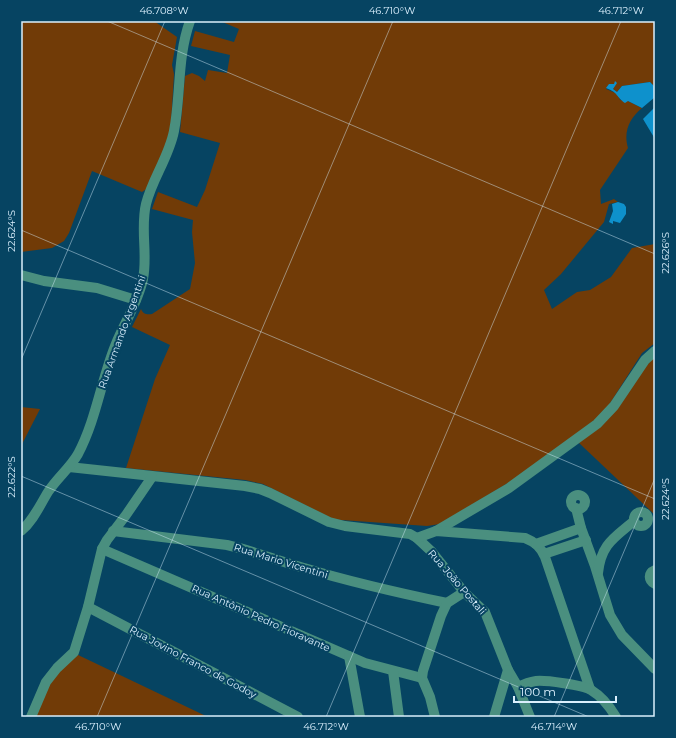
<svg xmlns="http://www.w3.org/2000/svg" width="676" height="738" font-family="Montserrat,sans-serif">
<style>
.green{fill:#713b07}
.water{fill:#0e91cc}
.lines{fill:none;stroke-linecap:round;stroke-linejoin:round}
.minor{stroke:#4a8f7f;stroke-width:10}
.ticks{fill:none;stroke:#daeffd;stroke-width:1;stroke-opacity:0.45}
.labels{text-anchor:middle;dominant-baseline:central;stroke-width:4;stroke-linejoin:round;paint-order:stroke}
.street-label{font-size:10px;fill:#daeffd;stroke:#064462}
.neatline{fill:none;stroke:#daeffd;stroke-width:1.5}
.ticks-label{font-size:10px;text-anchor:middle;fill:#daeffd}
</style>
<rect width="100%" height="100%" fill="#064462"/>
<g class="green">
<polygon points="23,21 154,21 177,37 172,65 174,74 171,124 168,143 148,188 142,192 92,171 69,233 64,241 52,248 21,252 21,22"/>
<path d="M220 21H655V87L650 82 622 86 617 92 613 89 614 84 608 86 606 89 618 94 620 100 628 101 642 108C630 118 623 131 628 148L600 190 601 204 614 199 618 202 609 204 604 222 561 274 544 290 552 309 577 292 590 290 611 277 632 248 655 244V343L642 353 607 408 595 420 518 477 440 524 427 526 341 520 333 519 263 484 245 480 126 468 155 379 170 345 132 327 141 309C143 314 147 315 152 314L190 289 195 263 192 232 193 220 152 209 158 192 197 207 205 190 220 143 180 132 185 76 192 73 199 76 205 81 208 70 227 73 230 55 191 46 195 31 234 42 239 29Z"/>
<polygon points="655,356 655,515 578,442"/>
<polygon points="21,407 40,409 21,446"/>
<polygon points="76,654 208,717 34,717 47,684"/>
</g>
<g class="water">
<path d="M615 81 617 83 613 89 617 92 622 86 650 82 655 87V97L642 108 628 101 625 103C616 97 619 93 606 88L609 84H614Z"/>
<polygon points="655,107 655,139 643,119"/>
<polygon points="618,202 624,204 626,207 626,214 620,223 613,221 613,224 609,222 613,211 612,204"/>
</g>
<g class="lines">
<g class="minor">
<polyline points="21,275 44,281 97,288 136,300"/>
<polyline points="69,467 245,486 260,489 270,493 329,522 345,526 410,534 417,538 432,552 464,592 485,612 508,670 518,687 530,717"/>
<circle cx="578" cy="502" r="7"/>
<polyline points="576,508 581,528 595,566 610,615 622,635 655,669"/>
<circle cx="641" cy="519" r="7"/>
<path d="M21 531C33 521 40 505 48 492 57 478 70 468 78 454 96 420 101 381 115 346 124 323 138 303 143 279 148 254 140 229 146 204 152 179 169 157 174 131 181 95 177 57 190 21"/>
<path d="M113 531 227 545C254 551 278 561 304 568 351 582 399 593 447 603"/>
<polyline points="436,531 509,488 597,424 614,406 645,360 655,351"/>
<path d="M417 538 436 531 525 538C535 542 541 547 545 557L590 689"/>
<polyline points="536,544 581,528"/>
<polyline points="102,549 365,663 422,678"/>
<polyline points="544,554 586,540"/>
<path d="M655 570C648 573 648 580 655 584"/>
<path d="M598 573C601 544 614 538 634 521"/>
<polyline points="88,607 298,717"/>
<polyline points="349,656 360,717"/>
<polyline points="393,671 399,717"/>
<path d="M518 687C524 684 529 682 536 681 545 680 583 685 591 690 601 696 610 707 616 717"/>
<polyline points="31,717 46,682 57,668 74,652 88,607 102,549 107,540 126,515 152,477"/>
<polyline points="435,717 430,697 422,678 423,671 441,616 447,603 464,592"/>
<polyline points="494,717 508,670"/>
</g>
</g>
<path class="ticks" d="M107 21 655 254M21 230 655 499M21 360 165 21M21 476 589 717M97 717 393 21M326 717 621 21M554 717 655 478"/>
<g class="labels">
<g class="street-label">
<text transform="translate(122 332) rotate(-70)">Rua Armando Argentini</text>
<text transform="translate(281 561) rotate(17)">Rua Mario Vicentini</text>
<text transform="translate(457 582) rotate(49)">Rua João Postali</text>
<text transform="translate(261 618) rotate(24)">Rua Antônio Pedro Fioravante</text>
<text transform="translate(193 662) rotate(28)">Rua Jovino Franco de Godoy</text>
</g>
</g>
<rect width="676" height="738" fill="none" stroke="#064462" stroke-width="44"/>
<path d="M514 696v6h102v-6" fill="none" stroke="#daeffd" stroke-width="2"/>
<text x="520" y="696" font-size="12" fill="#daeffd" stroke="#064462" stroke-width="3" paint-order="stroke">100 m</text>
<rect x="22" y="22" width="632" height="694" class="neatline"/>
<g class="ticks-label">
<text x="164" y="14">46.708°W</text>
<text x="392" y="14">46.710°W</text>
<text x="621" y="14">46.712°W</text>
<text transform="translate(11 231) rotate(-90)" y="4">22.624°S</text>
<text transform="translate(665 253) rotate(-90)" y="4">22.626°S</text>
<text transform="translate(11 477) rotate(-90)" y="4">22.622°S</text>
<text transform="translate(665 499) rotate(-90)" y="4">22.624°S</text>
<text x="98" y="730">46.710°W</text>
<text x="326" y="730">46.712°W</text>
<text x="554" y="730">46.714°W</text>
</g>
</svg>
